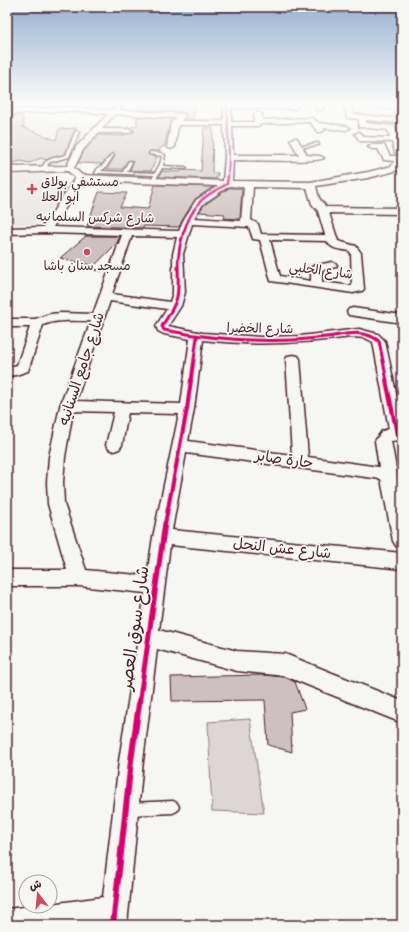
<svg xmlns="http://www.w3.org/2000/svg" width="409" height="932" font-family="Mynerve,'Playpen Sans Arabic',sans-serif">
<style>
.built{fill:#e9e6e3}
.green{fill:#ddd6d5;stroke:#947a80}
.building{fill:#ccc1c0;stroke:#4a1f2b}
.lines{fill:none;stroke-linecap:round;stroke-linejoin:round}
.service-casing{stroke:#4a1f2b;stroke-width:3}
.minor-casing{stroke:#4a1f2b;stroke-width:3}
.path-far1{stroke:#4a1f2b;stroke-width:1.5;stroke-dasharray:2 2;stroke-linecap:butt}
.path{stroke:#4a1f2b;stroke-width:2;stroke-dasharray:2.5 2.5;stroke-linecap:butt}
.service{fill:#f6f6f2;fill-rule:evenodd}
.minor{fill:#f6f6f2;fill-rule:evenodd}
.cycleway-far5-casing{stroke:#f6f6f2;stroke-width:3}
.cycleway-far4-casing{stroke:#f6f6f2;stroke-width:4}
.cycleway-far3-casing{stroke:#f6f6f2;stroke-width:5}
.cycleway-far2-casing{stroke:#f6f6f2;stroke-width:6}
.cycleway-far1-casing{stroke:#f6f6f2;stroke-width:8}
.cycleway-casing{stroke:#f6f6f2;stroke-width:8}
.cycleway-far5{stroke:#d6006c;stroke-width:2}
.cycleway-far4{stroke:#d6006c;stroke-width:2.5}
.cycleway-far3{stroke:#d6006c;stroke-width:3}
.cycleway-far2{stroke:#d6006c;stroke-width:4}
.cycleway-far1{stroke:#d6006c;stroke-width:5}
.cycleway{stroke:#d6006c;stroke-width:6}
.poi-dot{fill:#d1495b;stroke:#f6f6f2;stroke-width:1.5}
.labels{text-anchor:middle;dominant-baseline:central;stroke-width:3.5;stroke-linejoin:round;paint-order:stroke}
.far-poi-label{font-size:13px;fill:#4a1f2b;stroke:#f6f6f2;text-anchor:start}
.far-street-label{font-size:13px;fill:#4a1f2b;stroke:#f6f6f2}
.street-label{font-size:15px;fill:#4a1f2b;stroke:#f6f6f2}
.near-street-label{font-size:18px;fill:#4a1f2b;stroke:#f6f6f2}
</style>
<rect width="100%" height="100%" fill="#f6f6f2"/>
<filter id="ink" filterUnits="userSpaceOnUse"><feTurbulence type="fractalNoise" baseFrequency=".025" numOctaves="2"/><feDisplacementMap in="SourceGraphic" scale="8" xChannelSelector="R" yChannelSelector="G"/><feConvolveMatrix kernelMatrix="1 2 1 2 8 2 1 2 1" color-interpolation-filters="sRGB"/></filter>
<g filter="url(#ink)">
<g class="built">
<polygon points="54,116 52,122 97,123 89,129 86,139 62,166 7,164 7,120"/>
<polygon points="32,173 58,175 56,203 37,224 7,225 7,175"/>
</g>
<polygon class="green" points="250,719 264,813 212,811 208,722"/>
<g class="building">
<polygon points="168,104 197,105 192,120 184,120 186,115 184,112 138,110 138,105 167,106"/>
<polygon points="7,115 22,115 24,126 22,127 56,140 59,129 77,128 74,131 65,154 46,160 41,158 29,163 21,161 7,164"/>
<polygon points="137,117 173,119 170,123 164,147 161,147 159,151 150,151 148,153 149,155 157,157 151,171 130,170 133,163 131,160 127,161 123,169 107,169 115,156 112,153 102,164 78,163 84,151 93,140 96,140 98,135 123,136 123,134 134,132 134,130 126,128 137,126"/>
<polygon points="204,128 213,128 212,173 218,173 216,179 159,177 162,171 180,172 181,170 201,171"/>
<polygon points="155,185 213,187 195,199 179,227 144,226 143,228 87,226 99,192 127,193 120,207 148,209"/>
<polygon points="229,188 242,188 240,219 224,218 225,214 199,212 204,205"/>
<polygon points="86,236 120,236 117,243 94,266 60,258"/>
<polygon points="264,675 285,677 295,682 305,709 290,712 292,752 268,745 265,700 172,701 171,677"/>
</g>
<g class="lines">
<g class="service-casing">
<g id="service">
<path d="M77 131 79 132 69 157 50 162 48 164 46 170H42C43 158 56 158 66 155L75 132Z"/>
<polygon points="318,143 319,145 298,148 296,147"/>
<polygon points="150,152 161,153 165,155 163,166 185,167 187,168 185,169 162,168 156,179 154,180 152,179 154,175 99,173 97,174 95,173 98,168 103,165 112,154 114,155 106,167 101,171 123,172 128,162 130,161 132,162 127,172 155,173 160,164 162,156 149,154"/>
<polygon points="173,801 177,803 179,807 177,811 173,813 129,815 125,813 123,809 125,805 129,803"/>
</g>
</g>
<g class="minor-casing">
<g id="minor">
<path d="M224 104 294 105 297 107 294 109 231 108V122H254V114L258 112 262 114V120L312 118 319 123 346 126 350 128 346 130 323 128 325 130 321 132H318L310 122 262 124 258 126H232L233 155H299L290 140 294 138H297L307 155 320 156 324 158C318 163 247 160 233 160L232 181 310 182 368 172 392 166 394 161 384 160 378 149H372L368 147 372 145H384L390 156H396L392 142 363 141H360L355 134 359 132 365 137 390 138 388 130 359 127V119L347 118 344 104H351L353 114 402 119V123L366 120V123L394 126C400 139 406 157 399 170L368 178 316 186 319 198 326 207 402 208V214L329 213 338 241 356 246 361 253 364 289 362 291 353 293 271 281 260 240 253 239 249 227 192 224 183 254 185 292 181 306 168 326 203 333 261 337 300 336 359 329 378 334 385 341 402 421V440L391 441 402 501V549L396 546 393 541 381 479 186 453 172 530 402 553V569L170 545 159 630 237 651 285 654 402 701V723L285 676 237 671 157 649 143 761 127 925H7V909L32 906H50V904L103 897 119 761 145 593 79 586H7V570H67L48 504 47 482 49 457 60 406 91 321C74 321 58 319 43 325L28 371 16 375 7 376V368L17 365 30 327H7V319H35L50 314 61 313 93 314 122 235 46 233 7 234V228L43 227 75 178 68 171 7 173V167L67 166 76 147 108 114 66 111 7 114V110L66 107 112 110 118 105 121 107 119 110 184 114 185 116 181 121H224ZM115 114 176 118 171 123 167 147 171 149 175 147 178 125H224L225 157 223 181 82 175 74 168 83 150 98 133H129L133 131 129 129H102ZM83 181 218 186 196 200 183 221 179 231 53 227ZM229 186 244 187 241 221 194 218 203 204ZM253 187 307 188 312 204 318 211 325 235 261 234 258 224 251 220ZM132 236 177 237 173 254V292L170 302 112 294ZM270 240 327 241C331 250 340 249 349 251L351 253 352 286 322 282V270L336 267 337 265 332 262 313 266 311 268V281L280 276ZM110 301 167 309 156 326 158 331 164 334 190 339 181 404 76 401ZM351 337 365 338 373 342 389 429 382 431 375 441 379 467 308 457 300 359 298 356 293 355 288 356 286 359 292 455 188 441 194 409 203 340C253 346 301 344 351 337ZM73 411 114 412 106 445 109 449 114 451 119 449 122 445 128 413 179 414 153 537 147 576 86 570 64 504 63 482 65 457Z"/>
<polygon points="314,104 321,104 323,109 317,110"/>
<polygon points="368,104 384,104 402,108 402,112"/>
<polygon points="353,308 402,315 402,323 349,315 347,312 349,309"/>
</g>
</g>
<polyline class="path-far1" points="77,267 81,263"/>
<polyline class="path" points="78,266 77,267 102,271"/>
<use href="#service" class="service"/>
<use href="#minor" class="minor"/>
<g class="cycleway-far5-casing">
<polyline id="cycleway-far5" points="227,104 229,157 228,176"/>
</g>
<g class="cycleway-far4-casing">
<path id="cycleway-far4" d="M178 267C178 245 185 220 199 203 205 195 219 189 227 184L228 175"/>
</g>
<g class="cycleway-far3-casing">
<g id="cycleway-far3">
<path d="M178 266C179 297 179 300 162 326L164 330C217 340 272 344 326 337 344 335 363 328 379 341L387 381"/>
<polyline points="191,381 197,337"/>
</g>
</g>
<g class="cycleway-far2-casing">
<g id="cycleway-far2">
<polyline points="386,380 397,434"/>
<polyline points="165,524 187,409 191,380"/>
</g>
</g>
<g class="cycleway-far1-casing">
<polyline id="cycleway-far1" points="139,705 165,523"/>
</g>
<g class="cycleway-casing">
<polyline id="cycleway" points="113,925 131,761 139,704"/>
</g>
<use href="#cycleway-far5" class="cycleway-far5"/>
<use href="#cycleway-far4" class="cycleway-far4"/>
<use href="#cycleway-far3" class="cycleway-far3"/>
<use href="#cycleway-far2" class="cycleway-far2"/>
<use href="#cycleway-far1" class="cycleway-far1"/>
<use href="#cycleway" class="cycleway"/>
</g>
</g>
<linearGradient id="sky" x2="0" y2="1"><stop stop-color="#96b1d1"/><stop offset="0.44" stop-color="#fbfbf9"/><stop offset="1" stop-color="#fbfbf9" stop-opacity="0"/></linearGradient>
<rect width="409" height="235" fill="url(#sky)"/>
<g class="poi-dot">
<path d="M30 183h4v4h4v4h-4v4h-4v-4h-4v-4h4z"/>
<circle cx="87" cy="252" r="4"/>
</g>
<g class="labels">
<g class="far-poi-label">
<text x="41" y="182">مستشفي بولاق<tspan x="41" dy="15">ابو العلا</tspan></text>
<text x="87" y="266" text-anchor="middle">مسجد سنان باشا</text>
</g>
<g class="far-street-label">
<text transform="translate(95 218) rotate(1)">شارع شركس السلمانيه</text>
<text transform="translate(321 271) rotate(7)">شارع الحلبي</text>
<text transform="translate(260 329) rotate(1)">شارع الخضرا</text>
</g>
<g class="street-label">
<text transform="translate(82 369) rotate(-72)">شارع جامع السنانيه</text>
<text transform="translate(284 460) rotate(8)">حارة صابر</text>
<text transform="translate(282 549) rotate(6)">شارع عش النحل</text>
</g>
<g class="near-street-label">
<text transform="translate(135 628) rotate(-82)">شارع سوق العصر</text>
</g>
</g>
<rect width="409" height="932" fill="none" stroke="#f6f6f2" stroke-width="24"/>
<rect x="12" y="12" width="385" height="908" fill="none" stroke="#4a1f2b" stroke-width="1.5" filter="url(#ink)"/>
<g transform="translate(38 894) rotate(344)"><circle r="19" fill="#f6f6f2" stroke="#b1a0a2"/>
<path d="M0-3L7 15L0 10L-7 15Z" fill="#d1495b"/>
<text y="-6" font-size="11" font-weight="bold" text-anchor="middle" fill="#4a1f2b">ش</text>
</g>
</svg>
